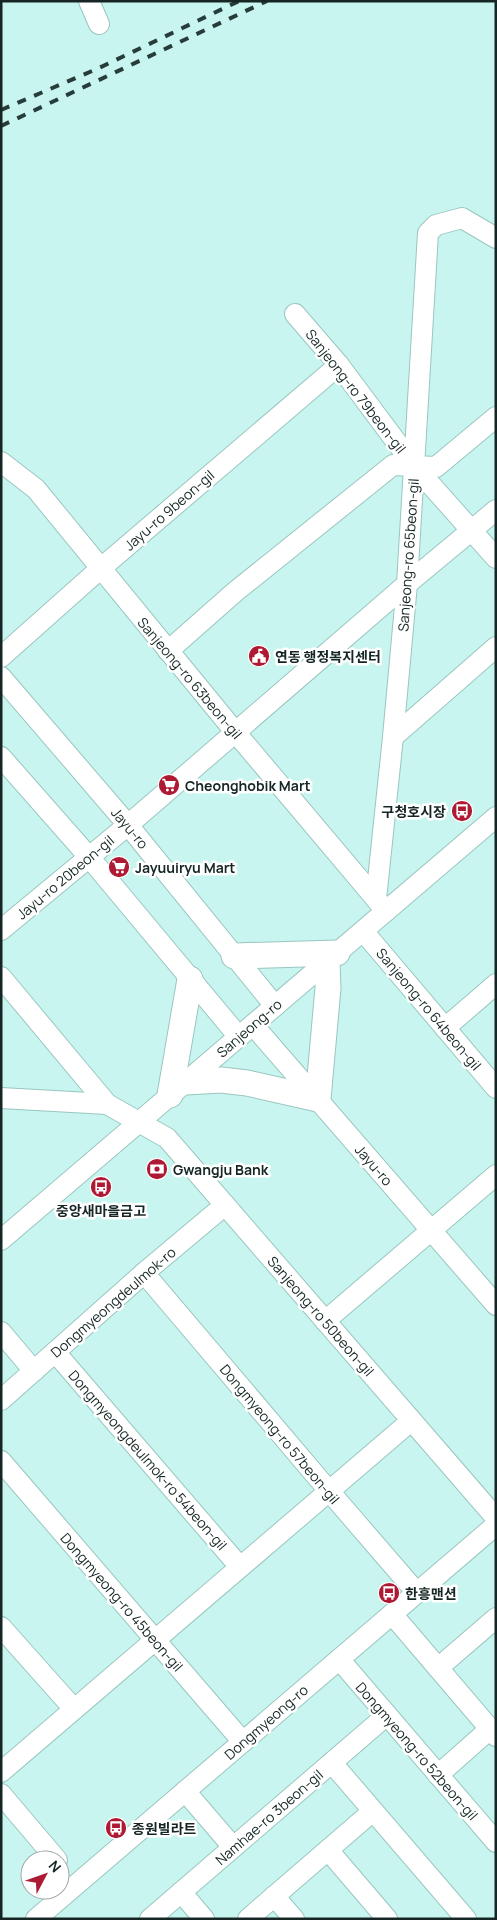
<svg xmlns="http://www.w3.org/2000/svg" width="497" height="1920" font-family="Manrope,'Noto Sans KR',sans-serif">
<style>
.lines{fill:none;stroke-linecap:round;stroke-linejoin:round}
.minor-casing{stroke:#9ac6c0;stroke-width:22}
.major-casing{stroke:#9ac6c0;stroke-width:27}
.minor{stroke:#fff;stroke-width:20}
.major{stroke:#fff;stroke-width:25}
.rail{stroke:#283c39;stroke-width:4;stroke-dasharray:9 9;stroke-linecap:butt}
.labels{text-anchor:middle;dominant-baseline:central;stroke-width:5;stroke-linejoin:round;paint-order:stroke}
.street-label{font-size:14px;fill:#152624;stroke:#fff}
.poi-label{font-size:14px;font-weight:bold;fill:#152624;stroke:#fff;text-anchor:start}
</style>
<rect width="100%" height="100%" fill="#c8f5ef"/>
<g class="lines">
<g class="minor-casing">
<g id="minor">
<polyline points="89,1 99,24"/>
<polyline points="295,314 339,365 415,467 496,558"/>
<polyline points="1,462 36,489 236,733 376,899"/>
<polyline points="168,651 236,591 393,465 436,467 496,417"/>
<polyline points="1,657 100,569 339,365"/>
<polyline points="1,677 128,825 275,1006"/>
<polyline points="393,737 496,647"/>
<polyline points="1,757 89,857 239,1037"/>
<polyline points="386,911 376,899 393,737 407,584 428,233 436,225 462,218 496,238"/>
<polyline points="1,930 128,825 407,584 496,510"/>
<polyline points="363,931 496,1088"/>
<polyline points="1,977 107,1104"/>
<polyline points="253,1025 496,1305"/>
<polyline points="445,1028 496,984"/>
<polyline points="1,1098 107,1104 167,1138 496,1518"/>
<polyline points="1,1240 496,817"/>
<polyline points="144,1273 329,1491 417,1593"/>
<polyline points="325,1321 496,1175"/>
<polyline points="1,1332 34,1371"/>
<polyline points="55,1352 240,1567"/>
<polyline points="1,1400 144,1273 225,1205"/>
<polyline points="1,1461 243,1742"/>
<polyline points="392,1614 496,1736"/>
<polyline points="1,1627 74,1709"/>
<polyline points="339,1659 496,1842"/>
<polyline points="438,1668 496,1618"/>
<polyline points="332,1763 466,1919"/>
<polyline points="1,1772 411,1421"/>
<polyline points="438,1775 490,1729"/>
<polyline points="185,1791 233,1847"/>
<polyline points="1,1794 57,1860"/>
<polyline points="328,1850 387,1919"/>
<polyline points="181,1892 204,1919"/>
<polyline points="274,1896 294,1919"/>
<polyline points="36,1919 496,1525"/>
<polyline points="150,1919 387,1715"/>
<polyline points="248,1919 373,1811"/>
</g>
</g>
<g class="major-casing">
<g id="major">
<polyline points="234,956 337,953"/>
<polyline points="186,1082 221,1080 247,1083 318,1099 328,988 327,962"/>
<polyline points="170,1095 190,979"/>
</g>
</g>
<use href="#minor" class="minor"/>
<use href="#major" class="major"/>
<g class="rail">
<polyline points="1,110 99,68 239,1"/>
<polyline points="1,126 267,1"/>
</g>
</g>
<defs>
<g id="civic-disc" transform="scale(1.125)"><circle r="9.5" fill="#ae1933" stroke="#fff"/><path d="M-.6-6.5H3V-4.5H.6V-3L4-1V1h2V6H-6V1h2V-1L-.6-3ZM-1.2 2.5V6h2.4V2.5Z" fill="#fff"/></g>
<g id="supermarket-disc" transform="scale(1.125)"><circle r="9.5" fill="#ae1933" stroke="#fff"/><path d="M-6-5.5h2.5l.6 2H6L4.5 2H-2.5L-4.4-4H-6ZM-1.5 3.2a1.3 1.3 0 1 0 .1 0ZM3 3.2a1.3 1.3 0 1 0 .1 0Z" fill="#fff"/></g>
<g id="bus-disc" transform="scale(1.125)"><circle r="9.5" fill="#ae1933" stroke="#fff"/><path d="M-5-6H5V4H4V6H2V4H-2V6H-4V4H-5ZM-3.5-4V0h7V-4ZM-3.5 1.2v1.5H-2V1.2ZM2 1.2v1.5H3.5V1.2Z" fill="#fff"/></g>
<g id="bank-disc" transform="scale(1.125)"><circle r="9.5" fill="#ae1933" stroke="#fff"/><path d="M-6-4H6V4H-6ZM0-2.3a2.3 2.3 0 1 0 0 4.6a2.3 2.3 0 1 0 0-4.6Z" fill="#fff"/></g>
</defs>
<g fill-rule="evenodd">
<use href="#civic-disc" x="259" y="656"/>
<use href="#supermarket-disc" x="169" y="785"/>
<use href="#bus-disc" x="462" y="811"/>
<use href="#supermarket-disc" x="119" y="867"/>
<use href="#bank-disc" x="157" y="1169"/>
<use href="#bus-disc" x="101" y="1187"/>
<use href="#bus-disc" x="389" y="1593"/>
<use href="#bus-disc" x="116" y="1828"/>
</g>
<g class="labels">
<g class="street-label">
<text transform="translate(356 391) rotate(52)">Sanjeong-ro 79beon-gil</text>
<text transform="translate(169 510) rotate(-41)">Jayu-ro 9beon-gil</text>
<text transform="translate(408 555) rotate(-86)">Sanjeong-ro 65beon-gil</text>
<text transform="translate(190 678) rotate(50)">Sanjeong-ro 63beon-gil</text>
<text transform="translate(130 828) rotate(50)">Jayu-ro</text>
<text transform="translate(65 877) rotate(-40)">Jayu-ro 20beon-gil</text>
<text transform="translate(429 1009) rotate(50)">Sanjeong-ro 64beon-gil</text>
<text transform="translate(249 1028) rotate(-41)">Sanjeong-ro</text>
<text transform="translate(374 1165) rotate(49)">Jayu-ro</text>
<text transform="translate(113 1302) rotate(-41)">Dongmyeongdeulmok-ro</text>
<text transform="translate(321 1316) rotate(49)">Sanjeong-ro 50beon-gil</text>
<text transform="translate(280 1434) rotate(50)">Dongmyeong-ro 57beon-gil</text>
<text transform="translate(148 1460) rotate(49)">Dongmyeongdeulmok-ro 54beon-gil</text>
<text transform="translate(122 1602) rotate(49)">Dongmyeong-ro 45beon-gil</text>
<text transform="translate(266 1722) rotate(-41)">Dongmyeong-ro</text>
<text transform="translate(417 1751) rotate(49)">Dongmyeong-ro 52beon-gil</text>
<text transform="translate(269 1817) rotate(-41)">Namhae-ro 3beon-gil</text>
</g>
<g class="poi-label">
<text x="275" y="656">연동 행정복지센터</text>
<text x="185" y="785">Cheonghobik Mart</text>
<text x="446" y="811" text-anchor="end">구청호시장</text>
<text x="135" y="867">Jayuuiryu Mart</text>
<text x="173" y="1169">Gwangju Bank</text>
<text x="101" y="1210" text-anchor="middle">중앙새마을금고</text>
<text x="405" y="1593">한흥맨션</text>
<text x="132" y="1828">종원빌라트</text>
</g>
</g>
<rect width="497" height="1920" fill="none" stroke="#152624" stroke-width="5"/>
<g transform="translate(45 1875) rotate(49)"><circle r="24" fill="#ffffff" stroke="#a1a8a7"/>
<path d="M0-4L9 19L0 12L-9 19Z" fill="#ae1933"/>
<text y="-8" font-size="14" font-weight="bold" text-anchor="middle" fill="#152624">N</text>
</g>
</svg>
